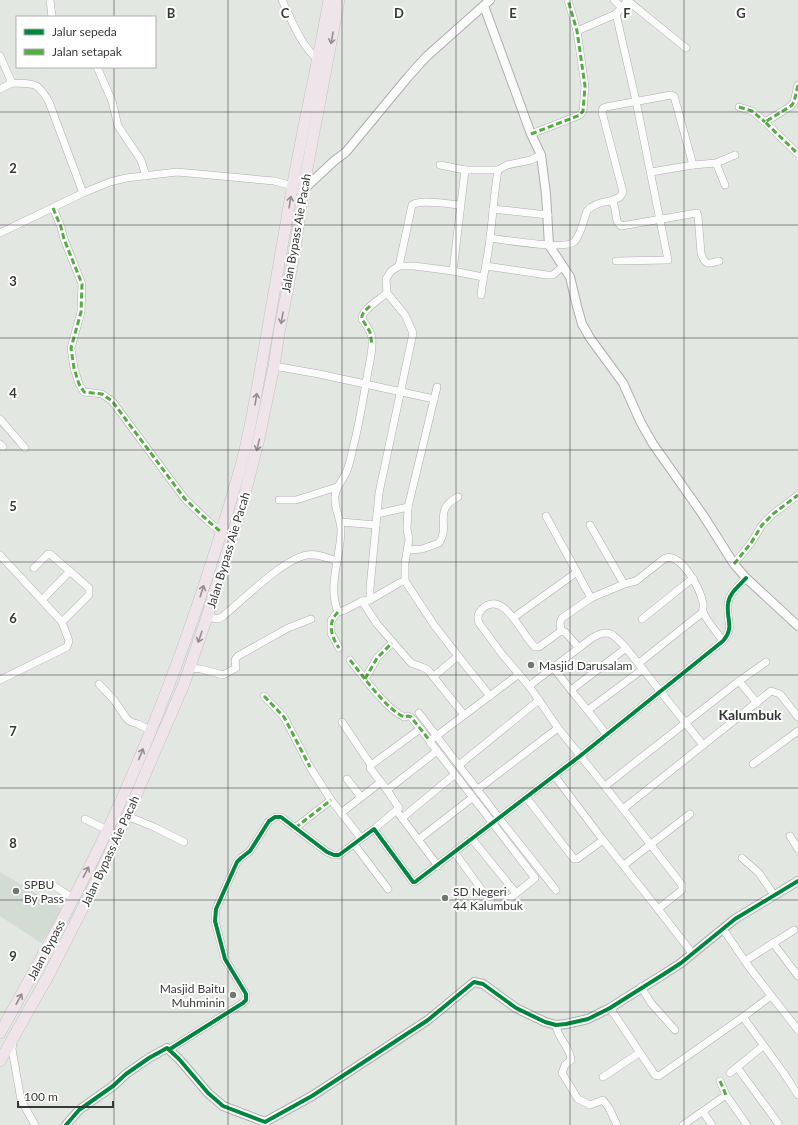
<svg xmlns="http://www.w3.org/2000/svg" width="798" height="1125" font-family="Lato,sans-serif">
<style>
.built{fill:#d3dcd2}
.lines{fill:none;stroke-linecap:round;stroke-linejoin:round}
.minor-casing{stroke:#adafac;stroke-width:8}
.tertiary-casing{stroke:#adafac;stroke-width:10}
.trunk-casing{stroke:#c1c3c1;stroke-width:12}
.minor{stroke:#fbfbfb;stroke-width:7}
.tertiary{stroke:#fbfbfb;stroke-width:8}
.trunk{stroke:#efe4e9;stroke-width:11}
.quiet{stroke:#55ac45;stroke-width:3;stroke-dasharray:6 3;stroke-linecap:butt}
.cycleway-casing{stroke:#fff;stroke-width:6}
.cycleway{stroke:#00873e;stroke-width:4}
.oneway{stroke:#938e90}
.grid{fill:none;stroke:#373936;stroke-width:1;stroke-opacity:0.55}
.poi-dot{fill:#737672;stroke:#fff;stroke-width:1.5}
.labels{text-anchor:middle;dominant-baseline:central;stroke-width:4;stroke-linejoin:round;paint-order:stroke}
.street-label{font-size:12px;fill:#373936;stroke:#fff}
.poi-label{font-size:12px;fill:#373936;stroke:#fff;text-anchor:start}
.quarter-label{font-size:14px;font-weight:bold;fill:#373936;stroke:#fff}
.grid-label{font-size:13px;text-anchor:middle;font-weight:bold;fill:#373936;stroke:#fff;stroke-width:4;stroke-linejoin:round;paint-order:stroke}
</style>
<rect width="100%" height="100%" fill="#e3e7e2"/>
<polygon class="built" points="0,872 64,910 41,943 0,916"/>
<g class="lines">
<g class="minor-casing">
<g id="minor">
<polyline points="50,0 52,17"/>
<path d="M282 0C292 21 300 44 318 60"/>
<polyline points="614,0 622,8"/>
<polyline points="628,1 686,48"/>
<polyline points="616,14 636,101 668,260 616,261"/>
<polyline points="577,31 616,14 628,0"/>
<path d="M0 56 12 83C35 84 37 81 49 102L83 193"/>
<polyline points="97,67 112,101 118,126 141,160 146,176"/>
<polyline points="798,85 794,102 791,106 765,122 798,154"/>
<polyline points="0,89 12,83"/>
<polyline points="739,107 752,111 765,122"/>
<polyline points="531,134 580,115 583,111 585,86 577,31 568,0"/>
<polyline points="716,163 725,185"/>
<polyline points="440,165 465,170"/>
<polyline points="651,172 693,165 716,163 735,155"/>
<polyline points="611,201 620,197 623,192 602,112 603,108 606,107 671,95 674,96 693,165"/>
<polyline points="53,208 61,227 64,239 82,284 81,312 71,348 74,368 79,384 84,392 102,394 112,401 185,499 208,521 221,532"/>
<polyline points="493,209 548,215"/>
<polyline points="0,233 83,193 110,182 126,178 177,172 274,181 293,186"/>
<path d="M490 238C504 240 566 250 574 242 580 237 584 219 587 211 593 204 602 202 610 201L614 204 617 221 621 226 697 213 698 216 701 253C705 266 708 264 719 261"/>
<path d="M399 266 412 205C420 199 449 204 460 205"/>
<polyline points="486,266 547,275 553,275 563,266"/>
<polyline points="453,271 465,170 498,170 507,165 531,160 541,155"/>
<path d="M481 295C483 276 488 257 490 238 493 215 494 193 498 170"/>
<polyline points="274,366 319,374 434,399"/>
<polyline points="0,419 25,448"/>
<polyline points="0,444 3,447"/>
<polyline points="279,500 296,500 337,487"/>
<polyline points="377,514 408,507"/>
<polyline points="546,516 591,598"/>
<polyline points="341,522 376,525"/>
<polyline points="590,525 624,584"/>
<path d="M408 550 422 549 439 543C451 526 432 510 458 497"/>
<polyline points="0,555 62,622 69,641 67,647 0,680"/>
<polyline points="734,564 751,543 762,525 773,514 798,495"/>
<polyline points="34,568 48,554 50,554 89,588 89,595 62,622"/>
<polyline points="405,581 405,563 409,539 407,529 408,507 437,387"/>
<polyline points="42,600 70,571"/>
<polyline points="370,600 370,588 379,493 413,333 405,315 387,293 386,279 391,271 399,266 414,266 453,271 483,277"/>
<polyline points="362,601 377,624 411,663 422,667 428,670 464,715"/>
<path d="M338 612C327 586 341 556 341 530 341 519 334 509 335 497 335 487 344 480 347 470 351 461 352 450 355 440 360 418 364 395 368 371 370 361 373 349 372 338 371 331 366 325 362 319 362 309 379 300 387 293"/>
<path d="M207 617 218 619 222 617C242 601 283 559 307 555 317 553 327 558 337 561"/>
<polyline points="513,618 577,572"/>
<polyline points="642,619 693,578"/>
<path d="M561 631 560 623 562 618 591 598 624 584 636 581 665 558C682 553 700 589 703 603 704 605 702 609 703 612 705 618 718 634 723 641"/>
<polyline points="339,648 331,633 331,621 335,615 338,612 345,610 362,601 370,600 399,583 405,581 434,625 458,656"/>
<path d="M579 648 565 632 561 631 539 647H535C522 636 504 588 482 609 478 613 477 618 479 623L501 653 529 686 558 728 623 809 682 885V890L658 909 692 953"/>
<path d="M350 660C363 676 386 709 404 717L408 716 411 717 430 741"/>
<polyline points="639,663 703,612"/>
<path d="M553 667C570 690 589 711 606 734"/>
<polyline points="189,668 201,669 223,675 236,668 235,660 238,656 288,628 311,619"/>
<polyline points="433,677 458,656 490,696"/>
<polyline points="365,679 377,658 392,643"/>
<polyline points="739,681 757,703"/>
<polyline points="99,684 114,700 127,719 131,722 138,724 150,730"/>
<path d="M529 686 592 638C610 628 613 634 626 648"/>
<polyline points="571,690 626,648 703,745"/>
<polyline points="264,696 284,717 310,767 331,800 361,838"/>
<polyline points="588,710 643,669"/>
<polyline points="419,713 499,818 556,890"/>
<polyline points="342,722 371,765"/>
<polyline points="437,751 535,878 498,908 495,908 455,853"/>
<polyline points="753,764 798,731"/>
<polyline points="459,765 539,700"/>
<polyline points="347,779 361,797"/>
<polyline points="605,786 739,681 766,662"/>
<polyline points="478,789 558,728"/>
<polyline points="387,790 437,751 430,742 431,740 519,674"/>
<polyline points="526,797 574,859 577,859 603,840 554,775"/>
<polyline points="623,809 771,691 780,694 798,717"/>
<polyline points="396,810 438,866"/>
<polyline points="341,813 381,782"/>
<polyline points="127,816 154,827 184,842"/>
<polyline points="402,818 454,775"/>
<polyline points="85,819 107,830"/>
<polyline points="295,828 331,800"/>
<polyline points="374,829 399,808 387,790 370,768 371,765 420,729"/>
<polyline points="790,836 798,849"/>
<polyline points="419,839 472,798"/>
<polyline points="472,839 516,893"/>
<polyline points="603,840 658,909"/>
<polyline points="354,844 388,889"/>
<polyline points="742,858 759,873 774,895"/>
<polyline points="624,865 690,814"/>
<polyline points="51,884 73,898"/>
<polyline points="723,929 749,967 798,1030"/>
<polyline points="773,943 798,976"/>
<polyline points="745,961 794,930"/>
<polyline points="641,987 651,1003 675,1030"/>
<polyline points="610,1008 655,1075 659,1076 743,1017 771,996"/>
<polyline points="743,1017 783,1072 798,1095"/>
<path d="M556 1025C557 1038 571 1048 571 1060L565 1065 562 1073 578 1099 590 1105 603 1100 609 1108 617 1125"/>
<polyline points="13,1042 12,1049 21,1100 35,1125"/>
<path d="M170 1049 243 1003 246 1000V994L225 959 215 921 216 909 237 862 241 858 250 851 269 821 275 817H281L327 852 334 855H339L374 829 413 882H415L580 756 723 641C735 627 726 620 728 604 729 593 739 586 746 578"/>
<polyline points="737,1067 778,1123"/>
<polyline points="730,1073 763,1046"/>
<polyline points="603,1077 639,1053"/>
<polyline points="720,1081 726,1095"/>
<polyline points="703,1112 712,1125"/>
<polyline points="683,1125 726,1095 747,1125"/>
</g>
</g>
<g class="tertiary-casing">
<g id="tertiary">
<polyline points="484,6 531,134 541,155 546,194 549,245 570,277 577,306 582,324 590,338 623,383 641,423 653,444 703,515 734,564 746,578 798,626"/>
<polyline points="303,190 334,161 346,152 408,77 426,57 490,0"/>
<polyline points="66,1125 79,1110 113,1086 126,1074 149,1058 167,1048 179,1059 208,1093 223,1106 265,1122 312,1096 428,1020 474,982 483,984 516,1008 545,1022 556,1025 566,1024 588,1019 610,1008 664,974 681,963 735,919 798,881"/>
</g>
</g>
<g class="trunk-casing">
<g id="trunk">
<path d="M0 1033C37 966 75 899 108 829 162 714 205 592 240 469 250 434 255 398 262 362 272 304 282 246 292 189 303 126 318 63 329 0"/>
<polyline points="0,1061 47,978 89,896 127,816 184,684 207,617 243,501 258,443 274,366 279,333 295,250 303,190 339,0"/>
</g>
</g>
<use href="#minor" class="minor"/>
<use href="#tertiary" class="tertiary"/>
<use href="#trunk" class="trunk"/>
<g class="quiet">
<polyline points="798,85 794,102 791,106 765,122 798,154"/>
<polyline points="739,107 752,111 765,122"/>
<polyline points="531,134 580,115 583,111 585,86 577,31 568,0"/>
<polyline points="53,208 61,227 64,239 82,284 81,312 71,348 74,368 79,384 84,392 102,394 112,401 185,499 208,521 221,532"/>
<path d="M370 306C366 310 361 313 362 319L370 332 372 345"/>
<polyline points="734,564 751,543 762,525 773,514 798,495"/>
<path d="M338 612C327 623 331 636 339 648"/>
<path d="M350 660C363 676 386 709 404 717L408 716 411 717 430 741"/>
<polyline points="365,679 377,658 392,643"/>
<polyline points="264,696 284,717 310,767"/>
<polyline points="295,828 331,800"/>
<polyline points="720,1081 726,1095"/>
</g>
<g class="cycleway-casing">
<g id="cycleway">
<path d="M170 1049 243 1003 246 1000V994L225 959 215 921 216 909 237 862 241 858 250 851 269 821 275 817H281L327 852 334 855H339L374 829 413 882H415L580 756 723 641C735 627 726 620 728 604 729 593 739 586 746 578"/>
<polyline points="66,1125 79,1110 113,1086 126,1074 149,1058 167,1048 179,1059 208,1093 223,1106 265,1122 312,1096 428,1020 474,982 483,984 516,1008 545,1022 556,1025 566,1024 588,1019 610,1008 664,974 681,963 735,919 798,881"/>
</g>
</g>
<use href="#cycleway" class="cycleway"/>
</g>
<defs><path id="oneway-shaft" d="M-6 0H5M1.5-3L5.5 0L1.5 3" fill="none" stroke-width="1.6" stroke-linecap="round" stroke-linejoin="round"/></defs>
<g class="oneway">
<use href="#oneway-shaft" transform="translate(332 38) rotate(100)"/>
<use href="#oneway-shaft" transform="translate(290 202) rotate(-81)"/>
<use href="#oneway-shaft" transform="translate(282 318) rotate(100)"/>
<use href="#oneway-shaft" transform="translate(256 399) rotate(-81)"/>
<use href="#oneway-shaft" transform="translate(258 445) rotate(104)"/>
<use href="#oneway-shaft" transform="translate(202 591) rotate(-72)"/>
<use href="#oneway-shaft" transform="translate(200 637) rotate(109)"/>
<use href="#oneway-shaft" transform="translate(141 754) rotate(-68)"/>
<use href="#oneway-shaft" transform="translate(86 872) rotate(-63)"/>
<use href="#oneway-shaft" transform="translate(19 999) rotate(-61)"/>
</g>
<path class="grid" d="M114 0V17M228 0V1125M342 0V1125M456 0V1125M570 0V1125M684 0V1125M114 67V1125M0 112H798M0 225H798M0 338H798M0 450H798M0 562H798M0 675H798M0 788H798M0 900H798M0 1012H798"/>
<g class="poi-dot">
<circle cx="531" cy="665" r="4"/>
<circle cx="16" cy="891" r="4"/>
<circle cx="445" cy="898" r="4"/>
<circle cx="233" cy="995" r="4"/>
</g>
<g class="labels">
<g class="street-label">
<text transform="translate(296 233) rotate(-80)">Jalan Bypass Aie Pacah</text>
<text transform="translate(228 550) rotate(-73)">Jalan Bypass Aie Pacah</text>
<text transform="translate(110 851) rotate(-65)">Jalan Bypass Aie Pacah</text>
<text transform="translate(46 950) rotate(-62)">Jalan Bypass</text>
</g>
<g class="poi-label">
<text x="539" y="665">Masjid Darusalam</text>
<text x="24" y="884">SPBU<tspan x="24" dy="14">By Pass</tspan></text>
<text x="453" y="891">SD Negeri<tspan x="453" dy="14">44 Kalumbuk</tspan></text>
<text x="225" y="988" text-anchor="end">Masjid Baitu<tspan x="225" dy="14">Muhminin</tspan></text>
</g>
<g class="quarter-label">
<text x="750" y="714">Kalumbuk</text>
</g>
</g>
<g class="grid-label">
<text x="171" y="18">B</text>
<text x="285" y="18">C</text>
<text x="399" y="18">D</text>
<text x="513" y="18">E</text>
<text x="627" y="18">F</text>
<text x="741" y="18">G</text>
<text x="13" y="173">2</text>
<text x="13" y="286">3</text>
<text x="13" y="398">4</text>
<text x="13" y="511">5</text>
<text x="13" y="623">6</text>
<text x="13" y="736">7</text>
<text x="13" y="848">8</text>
<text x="13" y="961">9</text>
</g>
<rect x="16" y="16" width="140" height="52" fill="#ffffff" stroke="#afb0af"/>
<rect x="24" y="29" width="20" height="6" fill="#00873e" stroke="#afb0af"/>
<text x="52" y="36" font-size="12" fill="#373936">Jalur sepeda</text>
<rect x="24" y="49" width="20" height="6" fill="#55ac45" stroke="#afb0af"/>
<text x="52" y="56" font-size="12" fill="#373936">Jalan setapak</text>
<path d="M18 1101v6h95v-6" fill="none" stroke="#373936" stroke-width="2"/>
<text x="24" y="1101" font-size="12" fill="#373936" stroke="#ffffff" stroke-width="3" paint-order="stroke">100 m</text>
</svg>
